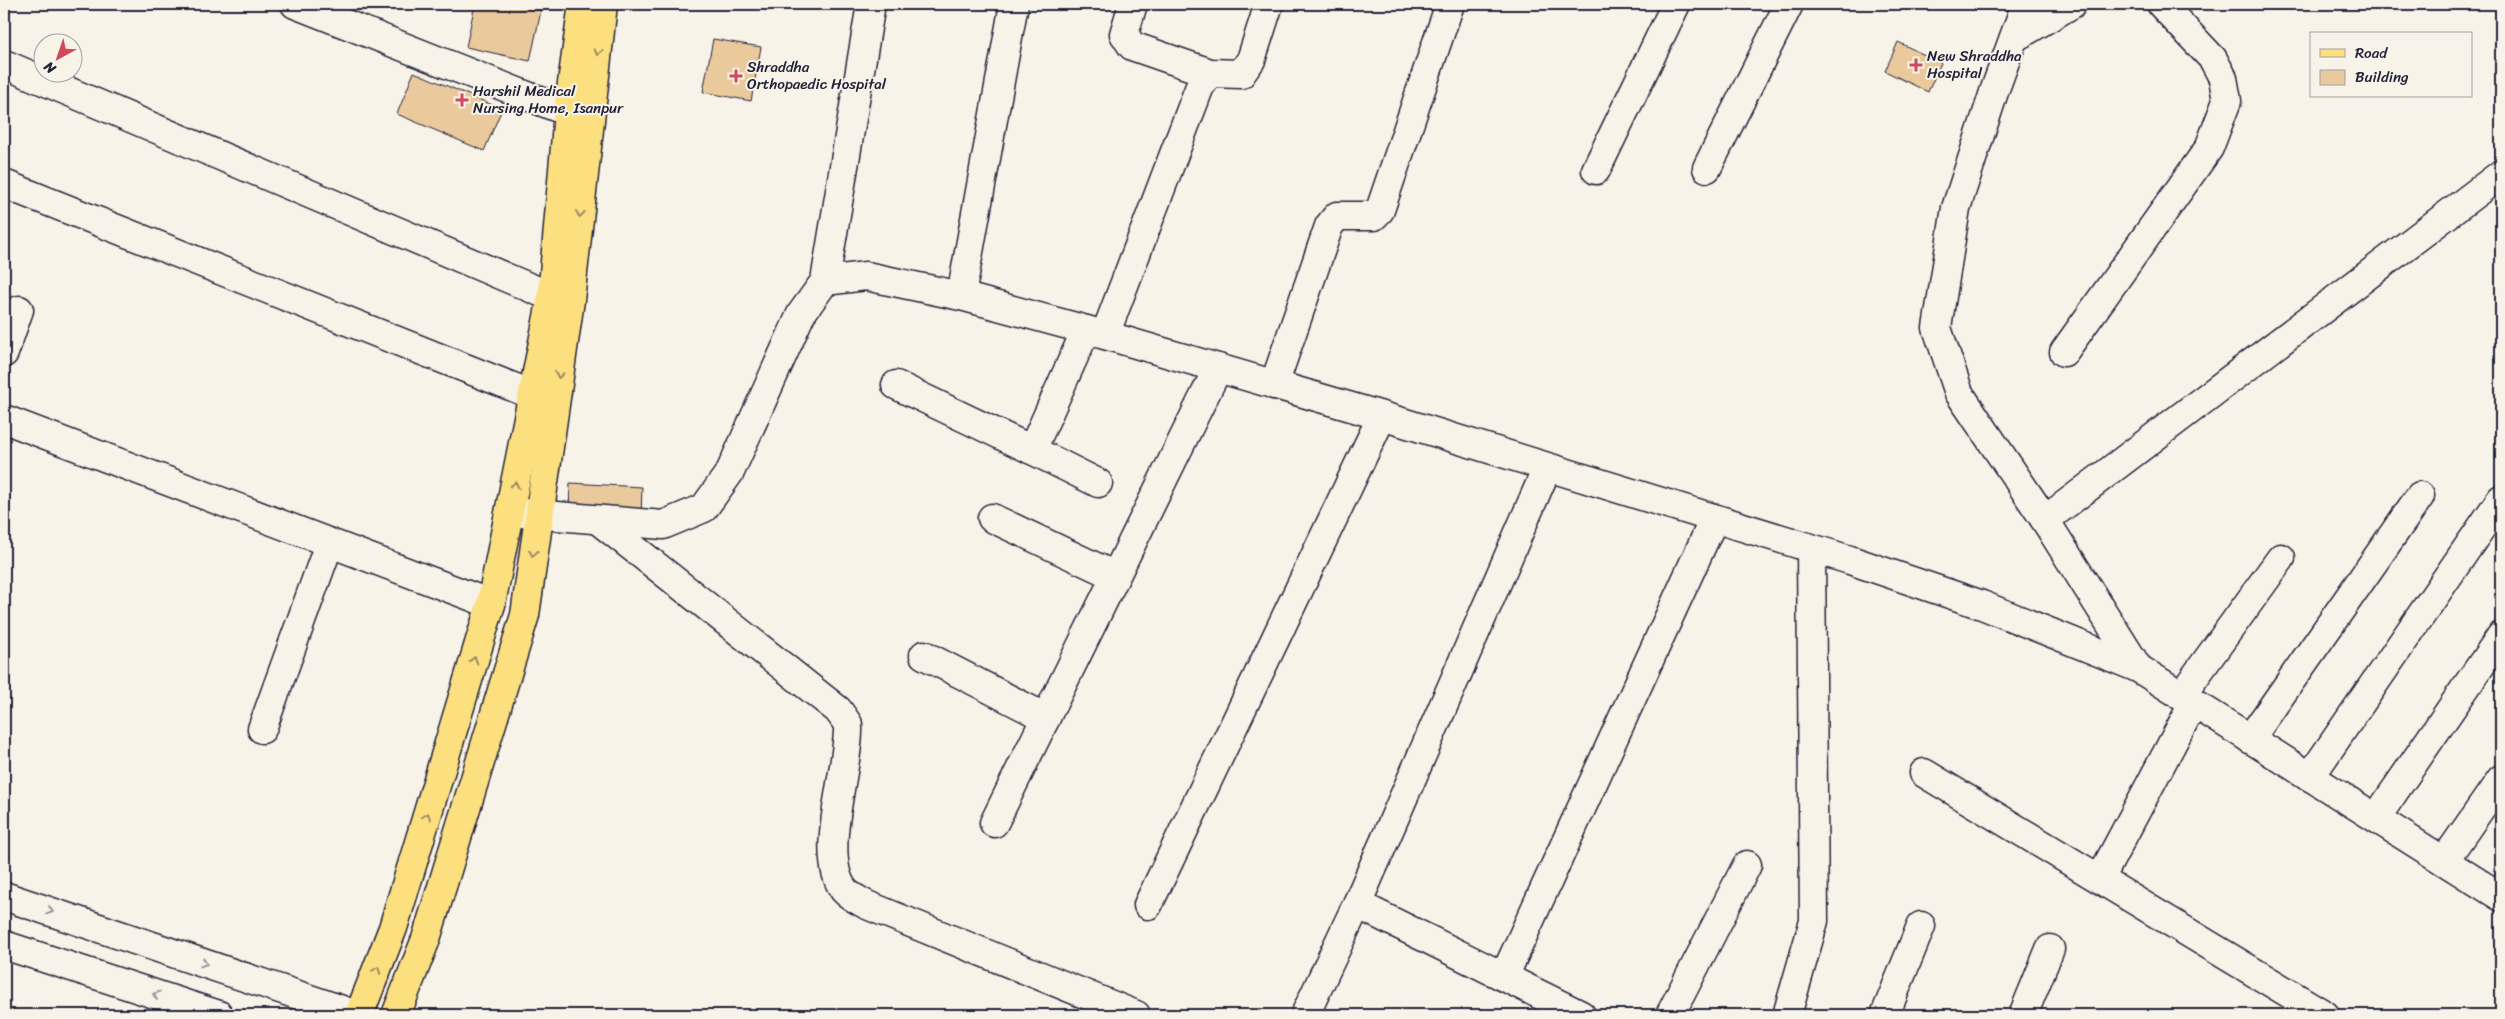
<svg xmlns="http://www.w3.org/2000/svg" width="2505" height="1019" font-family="Sriracha,sans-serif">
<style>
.building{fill:#eaca9c;stroke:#22223b}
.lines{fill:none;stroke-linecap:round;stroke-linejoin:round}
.minor-casing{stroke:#22223b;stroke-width:31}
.major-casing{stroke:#22223b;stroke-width:31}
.minor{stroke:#f7f3e8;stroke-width:28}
.major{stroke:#fce080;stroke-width:28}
.oneway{stroke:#9a8a61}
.oneway2{stroke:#97959a}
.poi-dot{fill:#d1495b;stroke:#f7f3e8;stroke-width:2}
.labels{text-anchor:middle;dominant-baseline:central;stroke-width:4;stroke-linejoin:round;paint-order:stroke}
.poi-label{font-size:15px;fill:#22223b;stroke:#f7f3e8;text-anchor:start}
</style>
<rect width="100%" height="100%" fill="#f7f3e8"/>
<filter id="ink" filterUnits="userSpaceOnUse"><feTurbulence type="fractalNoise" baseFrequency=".02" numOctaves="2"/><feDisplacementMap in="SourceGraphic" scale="10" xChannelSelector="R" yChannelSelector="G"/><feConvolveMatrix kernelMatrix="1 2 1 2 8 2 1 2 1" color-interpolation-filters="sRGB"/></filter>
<g filter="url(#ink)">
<g class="building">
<polygon points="475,4 508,4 541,11 530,61 466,47"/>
<polygon points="713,39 761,47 751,101 703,92"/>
<polygon points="1898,42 1941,63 1928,92 1885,71"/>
<polygon points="414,72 502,109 484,151 397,114"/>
<polygon points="570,483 642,487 641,517 569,513"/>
</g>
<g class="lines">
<g class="minor-casing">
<g id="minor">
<polyline points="295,4 568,112"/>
<polyline points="1133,4 1124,34 1132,46 1210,73 1241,74 1251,60 1269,4"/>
<polyline points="2026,4 1995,89 1956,208 1937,328 1959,393 2045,520 2138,668"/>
<polyline points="2014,38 2072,4"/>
<polyline points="4,64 552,297"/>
<polyline points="1707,168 1789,4"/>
<polyline points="1596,170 1676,4"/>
<polyline points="4,184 533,395"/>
<polyline points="825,281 871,4"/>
<polyline points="961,296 1014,4"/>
<polyline points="1105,335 1200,86 1210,73"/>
<polyline points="2064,352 2209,148 2227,101 2223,78 2213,59 2161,4"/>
<polyline points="4,353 19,310"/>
<polyline points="896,385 1032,450 1086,330"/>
<polyline points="1274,385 1329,226 1337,216 1374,216 1380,210 1450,4"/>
<polyline points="4,419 491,604"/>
<polyline points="1032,450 1098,483"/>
<polyline points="1547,468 1357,904 1581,1015"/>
<polyline points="510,512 663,525 704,508 730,472 801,314 825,281 866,276 961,296 1105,335 1382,416 1850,560 1982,605 2138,668 2501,897"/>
<polyline points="992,518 1115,576"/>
<path d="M598 520 838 710 848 724C850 769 817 853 844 890 849 896 860 901 867 905L1136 1015"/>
<polyline points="2045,520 2501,174"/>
<polyline points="924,655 1046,718"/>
<polyline points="2181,696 2281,558"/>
<polyline points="262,729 329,544"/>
<polyline points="2250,739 2420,496"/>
<polyline points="1924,773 2325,1015"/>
<polyline points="2310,777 2501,499"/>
<polyline points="2376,818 2501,636"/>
<polyline points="994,823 1218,368"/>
<polyline points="2444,861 2501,779"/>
<polyline points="2100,879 2193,704"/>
<polyline points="4,896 357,1015"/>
<polyline points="1148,905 1382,416"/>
<polyline points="4,945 219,1015"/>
<polyline points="1504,977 1714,519"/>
<polyline points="1305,1015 1357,904"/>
<polyline points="1670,1015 1747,865"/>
<polyline points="1787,1015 1814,921 1811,549"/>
<polyline points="1885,1015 1921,926"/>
<polyline points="2023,1015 2050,949"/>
</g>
</g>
<g class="major-casing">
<g id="major">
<polyline points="359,1015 393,928 491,604 552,297 568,112 583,4"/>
<polyline points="396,1015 426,939 525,615 570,300 603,4"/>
</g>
</g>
<use href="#minor" class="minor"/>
<use href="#major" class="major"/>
</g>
<defs><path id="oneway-chevron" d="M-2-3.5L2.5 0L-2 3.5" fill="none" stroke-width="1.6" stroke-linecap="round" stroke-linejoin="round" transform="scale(1.25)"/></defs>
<g class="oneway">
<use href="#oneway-chevron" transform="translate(598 52) rotate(96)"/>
<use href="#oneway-chevron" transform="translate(580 214) rotate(96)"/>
<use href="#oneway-chevron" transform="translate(559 375) rotate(98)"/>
<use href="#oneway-chevron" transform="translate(515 485) rotate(-79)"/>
<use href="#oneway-chevron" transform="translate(533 553) rotate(98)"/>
<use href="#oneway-chevron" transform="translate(474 660) rotate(-73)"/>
<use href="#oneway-chevron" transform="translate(427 816) rotate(-73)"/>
<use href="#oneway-chevron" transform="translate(377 970) rotate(-69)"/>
</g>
<g class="oneway2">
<use href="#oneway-chevron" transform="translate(50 911) rotate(19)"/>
<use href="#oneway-chevron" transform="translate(204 963) rotate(19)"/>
<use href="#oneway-chevron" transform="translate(156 995) rotate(-162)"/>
</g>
</g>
<g class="poi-dot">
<path d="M1913.5 57.5h5v5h5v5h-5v5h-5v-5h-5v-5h5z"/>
<path d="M733.5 68.5h5v5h5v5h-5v5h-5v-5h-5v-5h5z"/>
<path d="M459.5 92.5h5v5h5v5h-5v5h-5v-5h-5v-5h5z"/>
</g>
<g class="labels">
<g class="poi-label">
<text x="1927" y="56">New Shraddha<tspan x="1927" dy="17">Hospital</tspan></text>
<text x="747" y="67">Shraddha<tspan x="747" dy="17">Orthopaedic Hospital</tspan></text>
<text x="473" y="91">Harshil Medical<tspan x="473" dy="17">Nursing Home, Isanpur</tspan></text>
</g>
</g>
<rect width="2505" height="1019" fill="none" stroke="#f7f3e8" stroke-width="20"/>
<rect x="10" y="10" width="2485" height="999" fill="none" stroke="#22223b" stroke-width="2" filter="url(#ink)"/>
<rect x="2310" y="32" width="162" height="65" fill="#f7f3e8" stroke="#a29fa3"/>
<rect x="2320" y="49" width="25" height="8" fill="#fce080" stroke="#a29fa3"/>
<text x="2355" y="58" font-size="15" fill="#22223b">Road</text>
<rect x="2320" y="70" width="25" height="15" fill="#eaca9c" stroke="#a29fa3"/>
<text x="2355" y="82" font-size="15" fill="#22223b">Building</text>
<g transform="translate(58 58) rotate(220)"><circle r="24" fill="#f7f3e8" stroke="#a29fa3"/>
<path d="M0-4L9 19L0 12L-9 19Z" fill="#d1495b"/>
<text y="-8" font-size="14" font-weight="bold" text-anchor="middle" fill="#22223b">N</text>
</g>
</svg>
